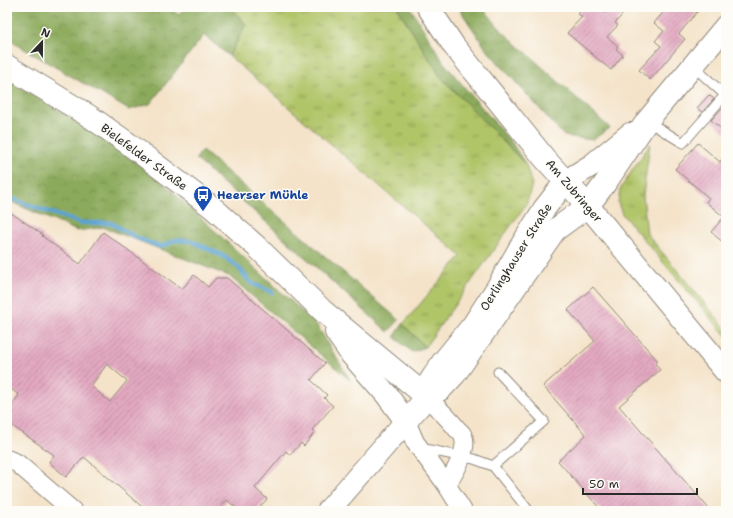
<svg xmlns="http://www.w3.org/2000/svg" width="733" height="518" font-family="'Shantell Sans',sans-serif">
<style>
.grass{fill:url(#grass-tufts);stroke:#6e784a}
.forest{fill:url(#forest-crowns);stroke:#5c6a44}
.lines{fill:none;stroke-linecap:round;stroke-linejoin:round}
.stream{stroke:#5ba3d2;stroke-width:4.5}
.building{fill:url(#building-hatch);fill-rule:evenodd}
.lane-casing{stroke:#90877a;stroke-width:11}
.street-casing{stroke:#90877a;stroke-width:20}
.secondary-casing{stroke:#90877a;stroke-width:24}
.primary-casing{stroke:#90877a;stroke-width:24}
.lane{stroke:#fff;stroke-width:9}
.street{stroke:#fff;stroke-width:18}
.secondary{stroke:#fff;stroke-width:22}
.primary{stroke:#fff;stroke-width:22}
.labels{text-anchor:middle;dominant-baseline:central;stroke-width:3;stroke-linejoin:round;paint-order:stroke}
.street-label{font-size:12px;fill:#2b2b2b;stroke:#fdfcf7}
.transit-label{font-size:12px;font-weight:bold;fill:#164399;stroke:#fdfcf7;text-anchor:start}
</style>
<defs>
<pattern id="grass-tufts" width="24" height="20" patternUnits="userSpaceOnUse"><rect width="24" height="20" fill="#b0c468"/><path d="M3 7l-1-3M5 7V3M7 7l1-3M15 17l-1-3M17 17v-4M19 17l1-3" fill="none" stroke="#8f9f56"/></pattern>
<pattern id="forest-crowns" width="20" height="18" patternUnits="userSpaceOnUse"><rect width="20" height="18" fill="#8caa5c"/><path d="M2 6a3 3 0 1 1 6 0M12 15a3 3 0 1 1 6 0" fill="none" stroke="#738b4c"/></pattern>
<pattern id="building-hatch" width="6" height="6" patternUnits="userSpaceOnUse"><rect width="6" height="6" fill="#e3a9c1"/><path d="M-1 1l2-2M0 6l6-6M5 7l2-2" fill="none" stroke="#b88a9d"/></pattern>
</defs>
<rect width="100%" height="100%" fill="#fdfcf7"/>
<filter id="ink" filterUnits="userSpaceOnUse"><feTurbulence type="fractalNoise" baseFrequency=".025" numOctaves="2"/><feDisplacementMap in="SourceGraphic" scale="8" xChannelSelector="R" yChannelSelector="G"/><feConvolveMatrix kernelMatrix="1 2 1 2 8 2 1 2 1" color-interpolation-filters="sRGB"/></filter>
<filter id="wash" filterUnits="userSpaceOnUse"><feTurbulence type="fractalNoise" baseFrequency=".012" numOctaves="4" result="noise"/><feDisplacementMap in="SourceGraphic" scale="16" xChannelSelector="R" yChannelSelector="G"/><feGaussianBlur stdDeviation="0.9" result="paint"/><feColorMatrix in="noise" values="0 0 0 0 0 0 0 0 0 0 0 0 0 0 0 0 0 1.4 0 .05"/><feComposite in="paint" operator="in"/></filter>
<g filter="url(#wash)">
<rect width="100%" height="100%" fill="#f4e3c9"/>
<g class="grass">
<polygon points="230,7 397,7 440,76 526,165 532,185 527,203 425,347 403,324 461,256 229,56 246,24"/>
<polygon points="650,144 643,195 647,234 726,329 726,336 622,214 618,203 620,189"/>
</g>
<g class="forest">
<polygon points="7,7 166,7 178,14 187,7 230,7 246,24 229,56 204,35 150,104 129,110 7,39"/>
<polygon points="397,7 410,7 444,63 512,143 526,165 440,76"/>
<polygon points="458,7 482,7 502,31 610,128 592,140 564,136 487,50"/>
<polygon points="7,78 74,120 150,171 316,324 350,380 229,276 103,227 77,231 7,200"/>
<polygon points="202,150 399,320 388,332 196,159"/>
<polygon points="403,324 425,347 412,352 394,337"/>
</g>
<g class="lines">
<polyline class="stream" points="7,197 80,223 111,223 137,238 158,246 163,246 175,240 192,241 223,256 238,267 251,283 272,292"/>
</g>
<g id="blocks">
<g class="building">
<polygon points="584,7 600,7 606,13 611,7 629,7 615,23 618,25 607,37 618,46 616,49 623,55 611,70 567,33 582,17 578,14"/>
<polygon points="668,7 701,7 679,34 685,39 650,80 639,70 661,46 655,41 664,31 654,23"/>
<polygon points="709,95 714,99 702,112 697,108"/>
<polygon points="723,107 726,109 726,133 711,120"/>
<polygon points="698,143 720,162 726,154 726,245 711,232 724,217 706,202 709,198 675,169"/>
<path d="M7 210 43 235 42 236 80 264 103 232 182 289 194 275 208 287 216 278H227L325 363 311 380 327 395 324 398 333 406 312 430 315 432 304 446 301 443 290 455 286 451 255 488 267 499 256 511H240L227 500 217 511H147L84 457 66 477 49 462 54 455 7 422V412L19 395 7 386ZM107 364 127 381 110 402 91 386Z"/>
<polygon points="593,287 658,361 655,363 660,370 619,406 711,511 602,511 558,461 586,435 543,386 595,341 568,310"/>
</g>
</g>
</g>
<g filter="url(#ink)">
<use href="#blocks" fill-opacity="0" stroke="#90877a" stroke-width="1"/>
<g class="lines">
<g class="lane-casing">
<g id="lane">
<polyline points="647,121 683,143 725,95 693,66"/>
<polyline points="420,448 474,459 493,466 544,421 498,372"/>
<polyline points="493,466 529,511"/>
</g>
</g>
<g class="street-casing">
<g id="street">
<path d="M427 397C437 408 448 417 457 429 459 431 462 433 463 436 469 448 454 475 446 484"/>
<polyline points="406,421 415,442 446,484 463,511"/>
<polyline points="7,459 17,463 73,511"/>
</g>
</g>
<g class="secondary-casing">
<g id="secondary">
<polyline points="7,66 89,116 126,142 213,208 257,247 323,311 427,397"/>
<polyline points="336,332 351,354 386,394 406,421"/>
<polyline points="427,396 429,383 442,363 473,325 497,288 521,246 544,209 566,181 592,165 630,134"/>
<polyline points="328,511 427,397 441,389 455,374 555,230 588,206 606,182 647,121 726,26"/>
</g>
</g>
<g class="primary-casing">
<polyline id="primary" points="428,7 454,46 545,159 588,206 726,372"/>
</g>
<use href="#lane" class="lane"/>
<use href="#street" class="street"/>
<use href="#secondary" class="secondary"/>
<use href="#primary" class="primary"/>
</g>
</g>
<defs>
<g id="bus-pin" transform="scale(1)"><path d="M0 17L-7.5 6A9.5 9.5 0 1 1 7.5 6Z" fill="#1a4fb4" stroke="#fdfcf7"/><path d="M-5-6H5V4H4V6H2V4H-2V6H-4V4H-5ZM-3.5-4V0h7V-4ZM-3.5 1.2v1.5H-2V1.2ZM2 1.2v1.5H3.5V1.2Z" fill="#fff"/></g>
</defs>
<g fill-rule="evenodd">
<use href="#bus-pin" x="203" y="195"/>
</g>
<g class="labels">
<g class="street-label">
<text transform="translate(144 157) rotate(36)">Bielefelder Straße</text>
<text transform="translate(574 191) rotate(49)">Am Zubringer</text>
<text transform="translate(516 257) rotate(-58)">Oerlinghauser Straße</text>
</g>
<g class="transit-label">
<text x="217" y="195">Heerser Mühle</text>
</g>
</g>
<rect width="733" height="518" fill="none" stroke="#fdfcf7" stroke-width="24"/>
<g transform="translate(42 42) rotate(22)" stroke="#fdfcf7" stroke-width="3" paint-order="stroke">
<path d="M0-3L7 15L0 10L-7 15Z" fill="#2b2b2b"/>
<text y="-6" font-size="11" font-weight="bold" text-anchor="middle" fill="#2b2b2b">N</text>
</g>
<path d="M583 488v6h114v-6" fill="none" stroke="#2b2b2b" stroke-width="2"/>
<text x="589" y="488" font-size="12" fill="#2b2b2b" stroke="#fdfcf7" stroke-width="3" paint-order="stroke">50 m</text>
</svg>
